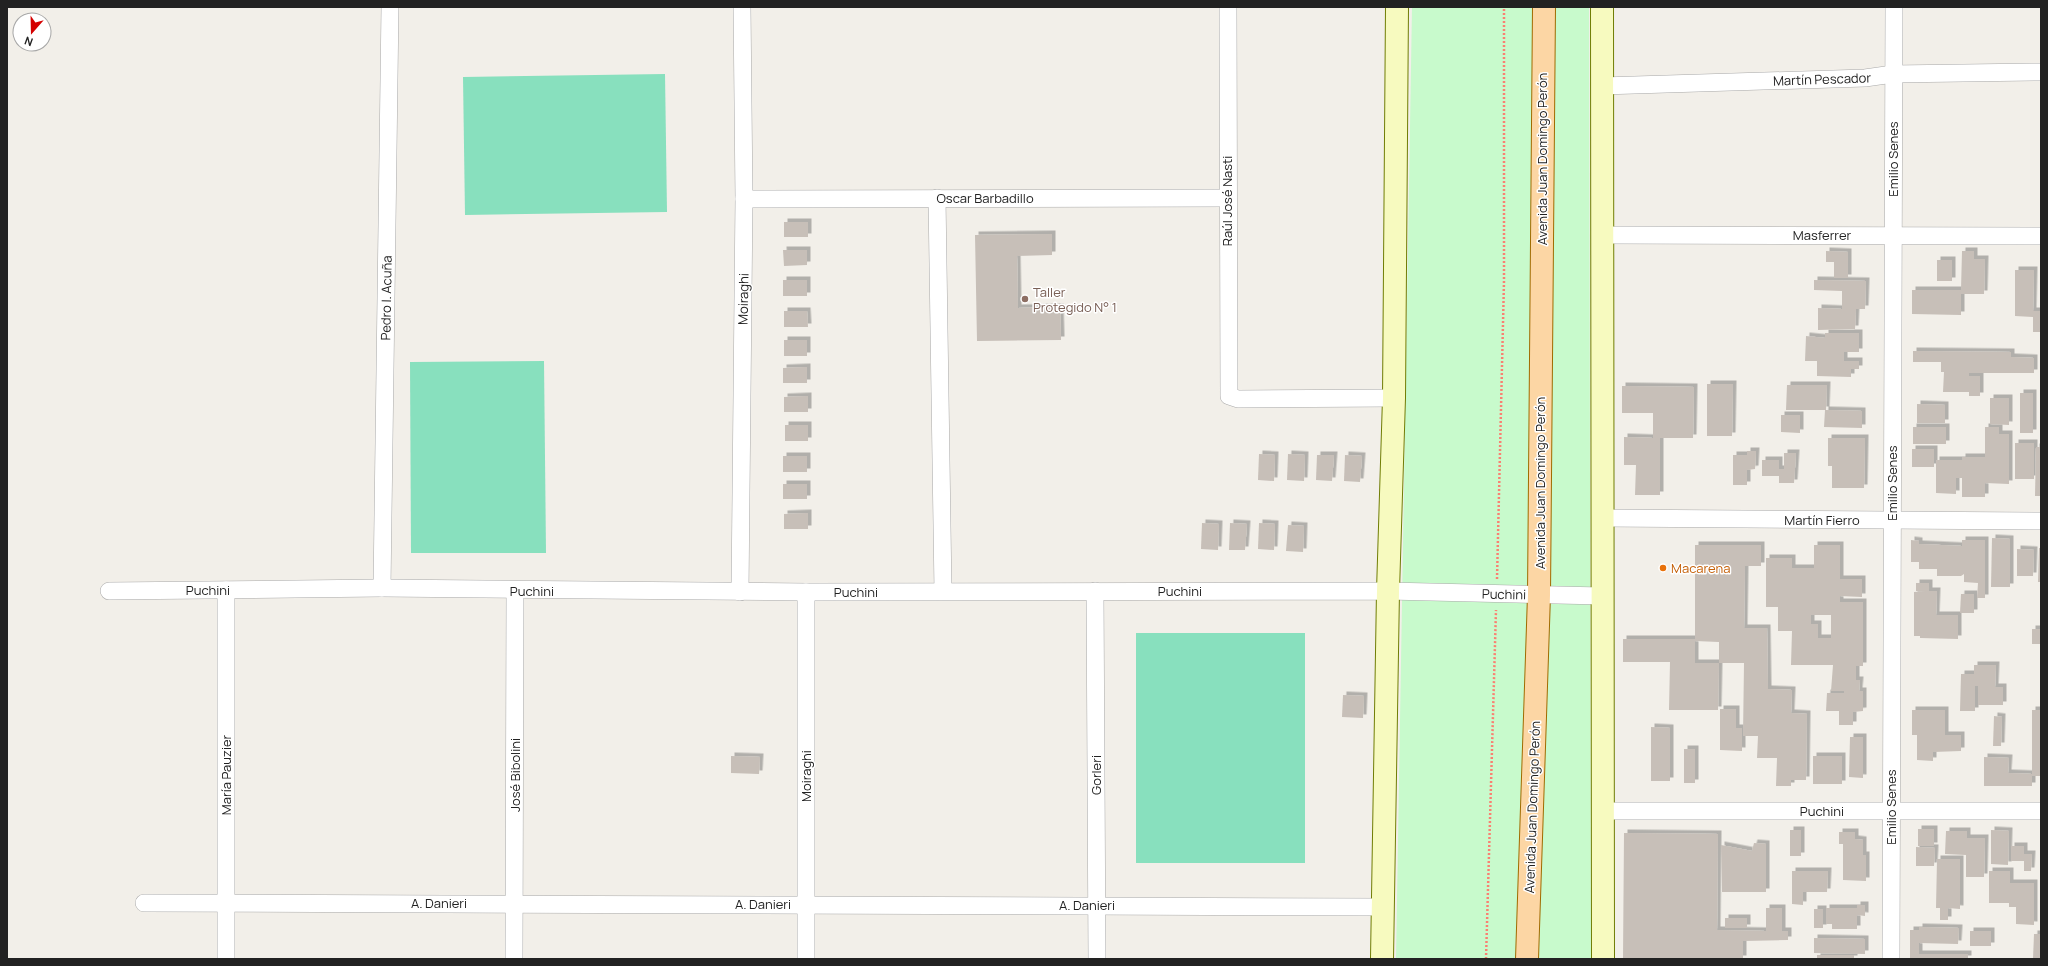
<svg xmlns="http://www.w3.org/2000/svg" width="2048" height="966" font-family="Manrope,sans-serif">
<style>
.park{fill:#c8facc}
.pitch{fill:#88e0be}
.building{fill:#c7bfb8;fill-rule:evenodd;filter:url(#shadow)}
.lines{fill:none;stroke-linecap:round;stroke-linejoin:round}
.street-casing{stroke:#a9a9a9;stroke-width:18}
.secondary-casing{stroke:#707d05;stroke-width:24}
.primary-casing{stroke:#a06b00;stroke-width:24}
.path{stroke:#fa8072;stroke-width:2.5;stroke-dasharray:2 2;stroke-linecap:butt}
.street{stroke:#fff;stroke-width:17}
.secondary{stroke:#f7fabf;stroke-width:22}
.primary{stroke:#fcd6a4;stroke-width:22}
.education-dot{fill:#8d6e63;stroke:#fff;stroke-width:1.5}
.food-dot{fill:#e8710a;stroke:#fff;stroke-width:1.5}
.labels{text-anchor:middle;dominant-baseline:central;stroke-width:3;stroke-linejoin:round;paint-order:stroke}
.street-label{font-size:13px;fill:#222;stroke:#fff}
.education-label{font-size:13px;fill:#785e54;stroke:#fff;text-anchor:start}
.food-label{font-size:13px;fill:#c56008;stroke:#fff;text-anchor:start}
</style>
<defs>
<filter id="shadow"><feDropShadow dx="3.5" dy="-3.5" stdDeviation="0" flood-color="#0004"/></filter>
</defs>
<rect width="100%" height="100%" fill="#f2efe9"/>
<polygon class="park" points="1412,7 1589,7 1591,959 1396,959"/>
<g class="pitch">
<polygon points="665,74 667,212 465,215 463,77"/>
<polygon points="544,361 546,553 411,553 410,362"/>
<rect x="1136" y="633" width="169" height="230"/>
</g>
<g class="building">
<rect x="784" y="222" width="24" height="15"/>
<polygon points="1052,234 1052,255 1017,256 1018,308 1060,307 1061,340 977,341 975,235"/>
<polygon points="783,250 807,250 807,265 784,266"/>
<polygon points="1826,251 1848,252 1848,278 1834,278 1834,262 1826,262"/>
<polygon points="1962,251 1974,251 1974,259 1985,259 1984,294 1961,294 1961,315 1912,314 1912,290 1961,290"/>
<rect x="1937" y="260" width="15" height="21"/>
<polygon points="2015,270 2034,270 2033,311 2041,311 2041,332 2033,332 2033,317 2015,316"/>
<rect x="783" y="280" width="24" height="16"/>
<polygon points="1814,280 1866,281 1865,309 1856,309 1855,329 1818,330 1818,308 1842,309 1842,291 1814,290"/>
<polygon points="784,311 807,311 808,327 784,327"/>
<polygon points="1825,333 1859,333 1859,352 1844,352 1844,361 1859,361 1859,369 1851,369 1851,377 1817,376 1817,361 1805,361 1806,336 1825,338"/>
<rect x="784" y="340" width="23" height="16"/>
<polygon points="1913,351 2011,352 2011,357 2034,358 2034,373 1969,373 1969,376 1980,376 1980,396 1969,396 1969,392 1943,392 1944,372 1941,372 1941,362 1913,362"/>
<polygon points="807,367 807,383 783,383 783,368"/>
<polygon points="1707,384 1733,384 1732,436 1707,436"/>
<polygon points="1787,385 1827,385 1826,410 1862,411 1862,428 1824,427 1825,410 1786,410"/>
<polygon points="1622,386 1694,387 1693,438 1660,438 1660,495 1635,495 1636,465 1624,465 1624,437 1653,438 1653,413 1622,413"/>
<rect x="2020" y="393" width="13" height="40"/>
<polygon points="808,396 808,412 784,412 784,397"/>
<polygon points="1990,398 2009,398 2009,425 1990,424"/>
<polygon points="1917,404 1945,405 1945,423 1917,423"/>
<polygon points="1781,415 1800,415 1800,433 1781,432"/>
<rect x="785" y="425" width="23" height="16"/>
<rect x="1913" y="427" width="33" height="17"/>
<polygon points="1985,427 1999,427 1999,434 2009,434 2009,484 1985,483 1985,497 1962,497 1962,478 1956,478 1956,494 1936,493 1936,460 1962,460 1962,457 1985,457"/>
<polygon points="1828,438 1865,438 1864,488 1832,488 1832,466 1828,466"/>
<rect x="2015" y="443" width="19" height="36"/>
<polygon points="2036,447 2041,447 2041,496 2035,496"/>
<rect x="1912" y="449" width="22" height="18"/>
<polygon points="1747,451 1756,451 1755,469 1747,470 1747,485 1733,485 1733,455 1747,455"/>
<polygon points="1784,453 1796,453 1794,483 1779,483 1779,476 1762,476 1762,460 1779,460 1779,469 1784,469"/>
<polygon points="1259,454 1275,455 1274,481 1258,480"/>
<polygon points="1288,454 1305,455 1304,481 1287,480"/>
<polygon points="1317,455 1334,455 1332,481 1316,480"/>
<polygon points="1345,455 1362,456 1360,482 1344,481"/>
<rect x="783" y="456" width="24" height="16"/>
<rect x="783" y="484" width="24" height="15"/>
<polygon points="808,513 808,529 784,529 784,514"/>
<polygon points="1202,523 1219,524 1218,550 1201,549"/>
<polygon points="1230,523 1247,524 1245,550 1229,550"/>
<polygon points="1259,523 1275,524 1274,550 1258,549"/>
<polygon points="1288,525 1304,526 1303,552 1286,551"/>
<polygon points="1992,538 2010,539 2010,587 1991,587"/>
<polygon points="1911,540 1919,541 1919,544 1962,546 1962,540 1985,540 1985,598 1977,598 1978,583 1964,582 1964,574 1961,576 1937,576 1937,569 1919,569 1919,562 1911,562"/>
<polygon points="1695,545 1761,545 1761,566 1745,566 1744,628 1767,628 1768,689 1792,690 1791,713 1807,714 1806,780 1791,780 1791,786 1776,786 1777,758 1757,758 1758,736 1743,736 1744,663 1719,663 1719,642 1695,641 1695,663 1719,663 1718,710 1669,710 1670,662 1623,662 1623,639 1695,639"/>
<path d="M1814 545H1840V579H1862V597L1840 596V602H1863V666H1856V680H1860L1859 691H1863V711L1853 712V725H1839V711H1826L1827 693H1844V691H1831L1833 665H1791L1792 631H1778V607H1766V558H1792V568H1814ZM1811 615H1831V638H1818V624H1811Z"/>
<polygon points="2039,548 2041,548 2041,582 2038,582"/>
<polygon points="2017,549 2034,550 2033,576 2017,576"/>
<polygon points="1916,583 1929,583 1929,591 1937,591 1936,615 1958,615 1958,639 1920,638 1920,636 1914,636 1914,592 1926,591 1916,591"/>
<polygon points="1961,594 1974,594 1974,613 1960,613"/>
<rect x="2032" y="629" width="9" height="15"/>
<polygon points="1974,665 1996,665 1995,687 2003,687 2003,705 1978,705 1978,686 1975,686 1975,711 1960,711 1961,674 1974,674"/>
<polygon points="1343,695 1364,696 1363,718 1342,717"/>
<polygon points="1720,709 1736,709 1736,728 1742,728 1742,751 1720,750"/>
<polygon points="1912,710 1945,710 1945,735 1961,735 1961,751 1933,752 1933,761 1917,760 1917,735 1912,735"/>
<polygon points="2032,710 2041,710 2041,776 2032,776 2032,786 1984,786 1984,757 2009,758 2008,773 2032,774"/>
<polygon points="1994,716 2002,717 2001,746 1993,746"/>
<polygon points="1651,727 1670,728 1670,781 1651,781"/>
<polygon points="1850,737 1863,737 1863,778 1849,777"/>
<rect x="1684" y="749" width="11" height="34"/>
<polygon points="731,756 760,757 759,774 731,773"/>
<rect x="1813" y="756" width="29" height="28"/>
<rect x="1918" y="829" width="16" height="17"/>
<rect x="1790" y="830" width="11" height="26"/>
<polygon points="1991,830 2009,831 2008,865 1991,864"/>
<polygon points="1946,831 1967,831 1967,838 1985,838 1984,877 1966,877 1966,855 1945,854"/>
<polygon points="1839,832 1855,832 1855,839 1863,840 1863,855 1866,855 1866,881 1843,880 1843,844 1839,844"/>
<polygon points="1624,833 1718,834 1717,930 1766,931 1766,908 1782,908 1782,931 1788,931 1788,940 1743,941 1743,959 1623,959"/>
<polygon points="1754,843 1766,844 1766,892 1722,892 1721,845 1752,851"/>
<polygon points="2011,846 2024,846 2024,854 2032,854 2031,871 2024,871 2024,861 2011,861"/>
<polygon points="1916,847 1935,848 1934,866 1916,866"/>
<polygon points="1937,859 1960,859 1960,909 1948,908 1948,920 1940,920 1940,908 1936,908"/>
<polygon points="1792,871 1828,871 1827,892 1803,892 1803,905 1792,904"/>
<polygon points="1989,871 2010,871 2010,883 2034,883 2034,925 2016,924 2016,907 2009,907 2009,903 1989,903"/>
<polygon points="1857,905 1865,905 1865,916 1857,915 1857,929 1832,929 1832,924 1826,924 1826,908 1857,908"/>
<rect x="1814" y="909" width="9" height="19"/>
<rect x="1725" y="918" width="22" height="10"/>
<polygon points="1919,927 1959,928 1958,944 1919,943 1919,954 1968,954 1968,959 1910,959 1910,930 1919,930"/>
<rect x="1970" y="931" width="21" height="15"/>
<polygon points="2034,934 2041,934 2041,959 2033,959"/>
<polygon points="1814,938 1865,939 1865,954 1814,953"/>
<rect x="1817" y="955" width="37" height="4"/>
</g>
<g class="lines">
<g class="street-casing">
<g id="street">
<polyline points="1228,7 1229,396 1238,399 1394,398"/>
<polyline points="1602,86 1865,78 1893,74 2041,72"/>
<polyline points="937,198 943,591"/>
<polyline points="744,199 1227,198"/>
<polyline points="1602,235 2041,236"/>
<polyline points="1602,518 2041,521"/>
<polyline points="382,588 390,7"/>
<polyline points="226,590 226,959"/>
<polyline points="109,591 382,588 806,592 1388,591 1602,596"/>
<polyline points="1095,591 1097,959"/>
<polyline points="740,592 744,199 742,7"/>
<polyline points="1602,811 2041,811"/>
<polyline points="144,903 1383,907"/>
<polyline points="514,959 515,591"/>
<polyline points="806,959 806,592"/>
<polyline points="1891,959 1894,7"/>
</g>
</g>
<g class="secondary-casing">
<g id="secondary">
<polyline points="1602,7 1603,959"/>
<polyline points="1382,959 1388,591 1394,398 1397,7"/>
</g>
</g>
<g class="primary-casing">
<polyline id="primary" points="1527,959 1539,595 1544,7"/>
</g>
<g class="path">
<polyline points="1497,579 1504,281 1504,7"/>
<polyline points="1486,959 1496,610"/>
</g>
<use href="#street" class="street"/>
<use href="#secondary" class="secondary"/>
<use href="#primary" class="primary"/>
</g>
<circle class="education-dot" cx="1025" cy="299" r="4"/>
<circle class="food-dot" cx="1663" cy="568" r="4"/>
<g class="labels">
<g class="street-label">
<text transform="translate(1822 79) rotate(-2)">Martín Pescador</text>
<text transform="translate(1542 159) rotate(-90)">Avenida Juan Domingo Perón</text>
<text transform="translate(1893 159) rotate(-90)">Emilio Senes</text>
<text x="985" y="198">Oscar Barbadillo</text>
<text transform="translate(1227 201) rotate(-90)">Raúl José Nasti</text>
<text x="1822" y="235">Masferrer</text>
<text transform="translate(386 298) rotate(-89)">Pedro I. Acuña</text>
<text transform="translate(743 299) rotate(-89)">Moiraghi</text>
<text transform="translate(1540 483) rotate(-90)">Avenida Juan Domingo Perón</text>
<text transform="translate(1892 483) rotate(-90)">Emilio Senes</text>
<text x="1822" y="520">Martín Fierro</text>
<text x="208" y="590">Puchini</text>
<text x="532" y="591">Puchini</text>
<text x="1180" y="591">Puchini</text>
<text x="856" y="592">Puchini</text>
<text transform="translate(1504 594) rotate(1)">Puchini</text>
<text transform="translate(226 775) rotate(-90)">María Pauzier</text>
<text transform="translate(515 775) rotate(-90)">José Bibolini</text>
<text transform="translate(1096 775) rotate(-90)">Gorleri</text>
<text transform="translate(806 776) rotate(-90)">Moiraghi</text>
<text transform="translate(1532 807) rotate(-88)">Avenida Juan Domingo Perón</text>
<text transform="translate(1891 807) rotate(-90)">Emilio Senes</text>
<text x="1822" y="811">Puchini</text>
<text x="439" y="903">A. Danieri</text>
<text x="763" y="904">A. Danieri</text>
<text x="1087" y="905">A. Danieri</text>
</g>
<g class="education-label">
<text x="1033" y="292">Taller<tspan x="1033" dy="15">Protegido N° 1</tspan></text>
</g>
<g class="food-label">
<text x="1671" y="568">Macarena</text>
</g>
</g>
<rect width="2048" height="966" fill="none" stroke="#222222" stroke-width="16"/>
<g transform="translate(32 32) rotate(200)"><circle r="19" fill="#ffffff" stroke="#a7a7a7"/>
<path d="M0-3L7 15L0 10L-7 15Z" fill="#d40000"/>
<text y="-6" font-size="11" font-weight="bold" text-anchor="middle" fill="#222222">N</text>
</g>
</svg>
